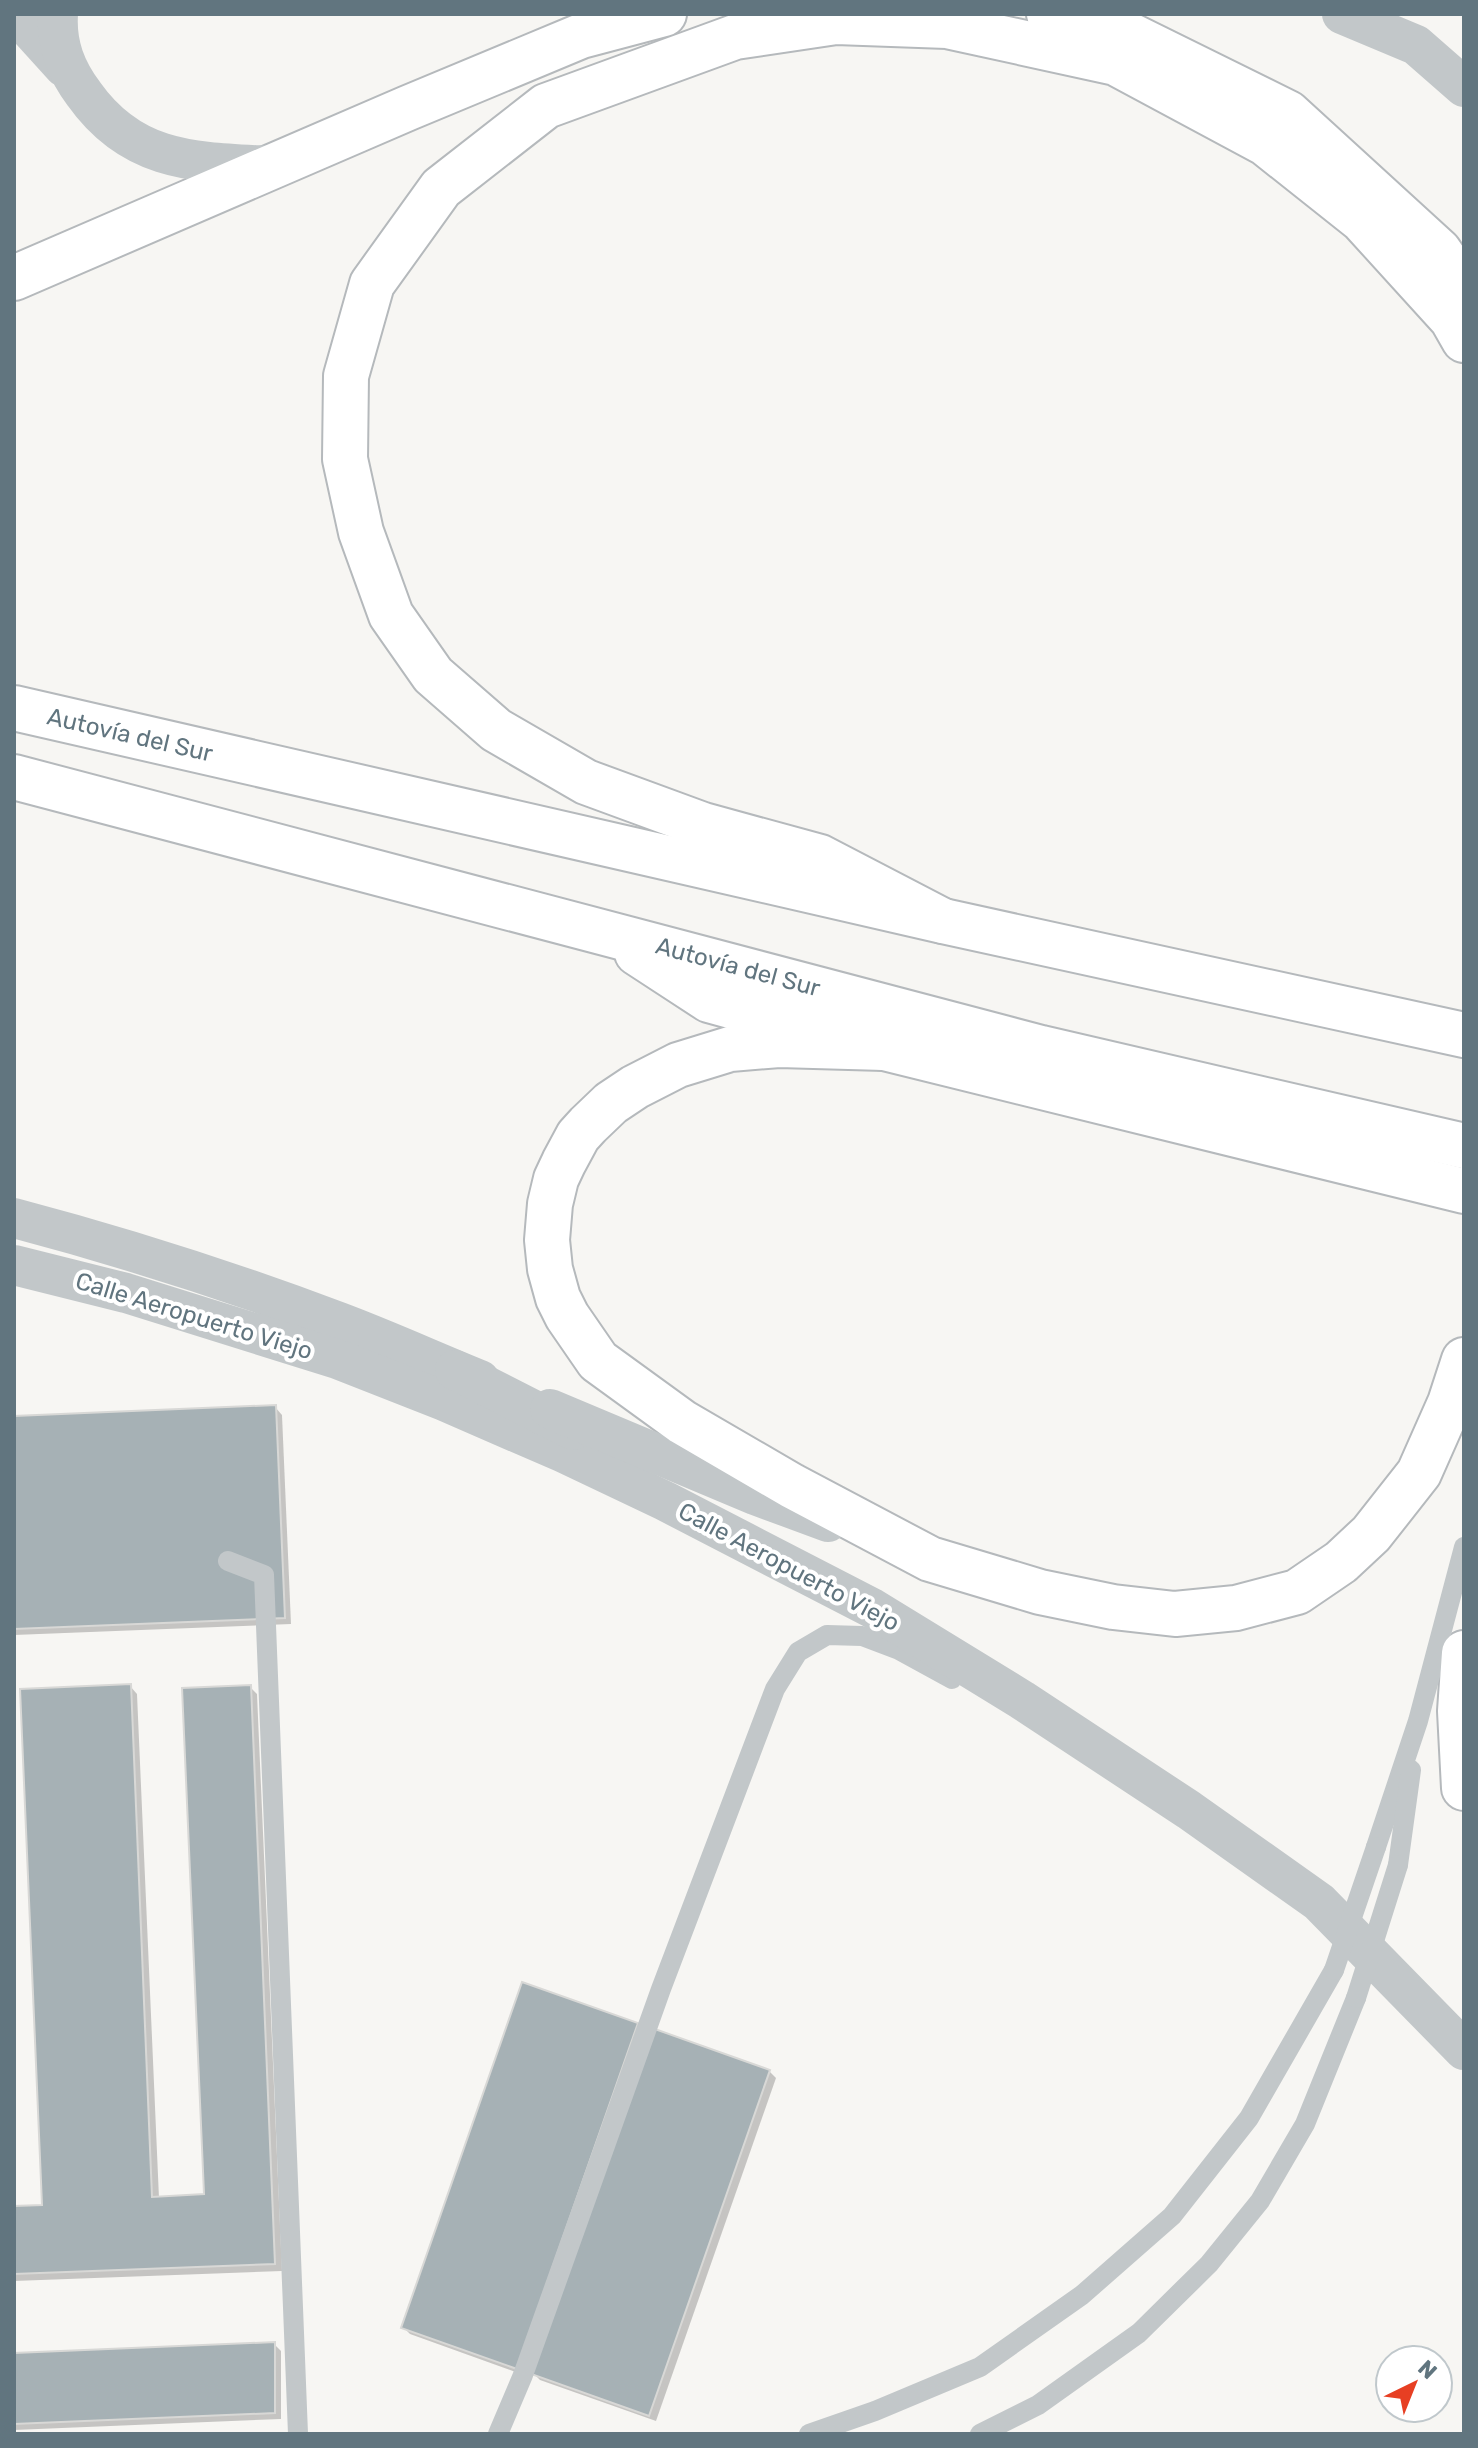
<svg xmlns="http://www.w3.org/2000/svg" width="1478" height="2448" font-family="Rubik,sans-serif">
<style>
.shadow{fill:#0003}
.building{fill:#a6b1b5;stroke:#d8d8d6;stroke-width:2}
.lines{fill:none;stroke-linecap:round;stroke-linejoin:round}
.motorway-casing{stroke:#b5b9bc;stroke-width:48}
.service{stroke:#c2c7c9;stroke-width:20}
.minor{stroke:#c2c7c9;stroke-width:40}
.motorway{stroke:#fff;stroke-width:44}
.service-bridge{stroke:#c2c7c9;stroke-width:20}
.labels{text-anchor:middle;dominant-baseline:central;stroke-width:8;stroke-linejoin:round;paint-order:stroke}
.street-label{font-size:24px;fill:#61757f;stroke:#fff}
</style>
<rect width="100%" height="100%" fill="#f7f6f3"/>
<g class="shadow">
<polygon points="275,1407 282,1415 291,1624 14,1635 14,1418"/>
<polygon points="130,1686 137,1694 159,2198 207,2196 250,1687 257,1694 282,2271 14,2281 14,2208 44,2207"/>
<polygon points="637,2025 644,2032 524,2375 410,2334 403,2327"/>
<polygon points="769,2071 776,2078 656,2421 540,2380 533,2373"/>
<polygon points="274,2344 281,2351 281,2419 14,2430 14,2355"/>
</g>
<g class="building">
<polygon points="276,1405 285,1618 14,1629 14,1416"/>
<polygon points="131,1684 152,2197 204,2194 182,1688 251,1685 275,2264 14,2274 14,2206 42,2205 20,1689"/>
<polygon points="522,1982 638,2023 517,2369 401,2328"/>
<polygon points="652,2028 770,2070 649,2416 531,2374"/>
<polygon points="275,2342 275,2413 14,2424 14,2353"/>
</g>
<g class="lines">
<g class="motorway-casing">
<g id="motorway">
<polyline points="1049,14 1124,32 1288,113 1439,251 1464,287"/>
<polyline points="14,278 408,108 581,36 664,14"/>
<polyline points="14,708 943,921 1464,1035"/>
<polyline points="14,777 1041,1048 1464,1146"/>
<polyline points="943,921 820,857 703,825 586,782 496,730 433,675 391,615 361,532 345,459 346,376 372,284 441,188 546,106 735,37 836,22 947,26 1116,63 1265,143 1362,220 1452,319 1464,340"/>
<polyline points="637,953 709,1000 884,1048 1464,1191"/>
<polyline points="884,1048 779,1045 730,1049 678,1065 635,1087 611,1103 588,1125 578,1136 564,1162 556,1179 550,1204 547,1240 550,1269 558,1298 567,1316 598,1361 682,1422 792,1486 930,1559 1040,1592 1113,1607 1175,1614 1236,1608 1297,1592 1341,1562 1371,1534 1419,1473 1450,1403 1464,1360"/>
<polyline points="1464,1653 1460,1711 1464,1788"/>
</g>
</g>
<g class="service">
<polyline points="228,1561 264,1575 298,2434"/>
<polyline points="1376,1847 1418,1721 1464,1547"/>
<polyline points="1398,1865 1411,1770"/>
<polyline points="498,2434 523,2375 661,1989 775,1689 798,1652 827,1635 862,1636 899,1650 952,1679"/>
<polyline points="809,2434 875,2411 980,2367 1082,2295 1172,2216 1249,2118 1334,1970"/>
<polyline points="980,2434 1038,2405 1139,2333 1209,2264 1260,2201 1305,2124 1356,1998"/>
</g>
<g class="minor">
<polyline points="16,14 64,67"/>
<path d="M58 14C56 45 66 70 84 94 133 163 195 162 272 166"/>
<polyline points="1342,14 1416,45 1464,87"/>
<path d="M14 1218C124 1247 233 1282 339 1322 387 1340 433 1361 480 1380"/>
<polyline points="14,1265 126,1293 337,1359 444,1401 564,1453 665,1501 872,1608 1022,1700 1189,1810 1319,1902 1464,2050"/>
<polyline points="455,1370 573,1430"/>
<polyline points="550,1409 755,1495 828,1522"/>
</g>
<use href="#motorway" class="motorway"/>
<g class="service-bridge">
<polyline points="1334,1970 1376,1847"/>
<polyline points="1356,1998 1398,1865"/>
</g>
</g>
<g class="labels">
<g class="street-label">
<text transform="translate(130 735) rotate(13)">Autovía del Sur</text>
<text transform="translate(738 967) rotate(15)">Autovía del Sur</text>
<text transform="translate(194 1316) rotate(17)">Calle Aeropuerto Viejo</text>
<text transform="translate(789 1567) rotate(28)">Calle Aeropuerto Viejo</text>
</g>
</g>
<rect width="1478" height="2448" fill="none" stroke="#61757f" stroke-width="32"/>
<g transform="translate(1414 2384) rotate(43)"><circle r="38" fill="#ffffff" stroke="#c0c8cc" stroke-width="2"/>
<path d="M0-6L14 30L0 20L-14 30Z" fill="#e73f23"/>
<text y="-12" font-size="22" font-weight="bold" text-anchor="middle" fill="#61757f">N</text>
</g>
</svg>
